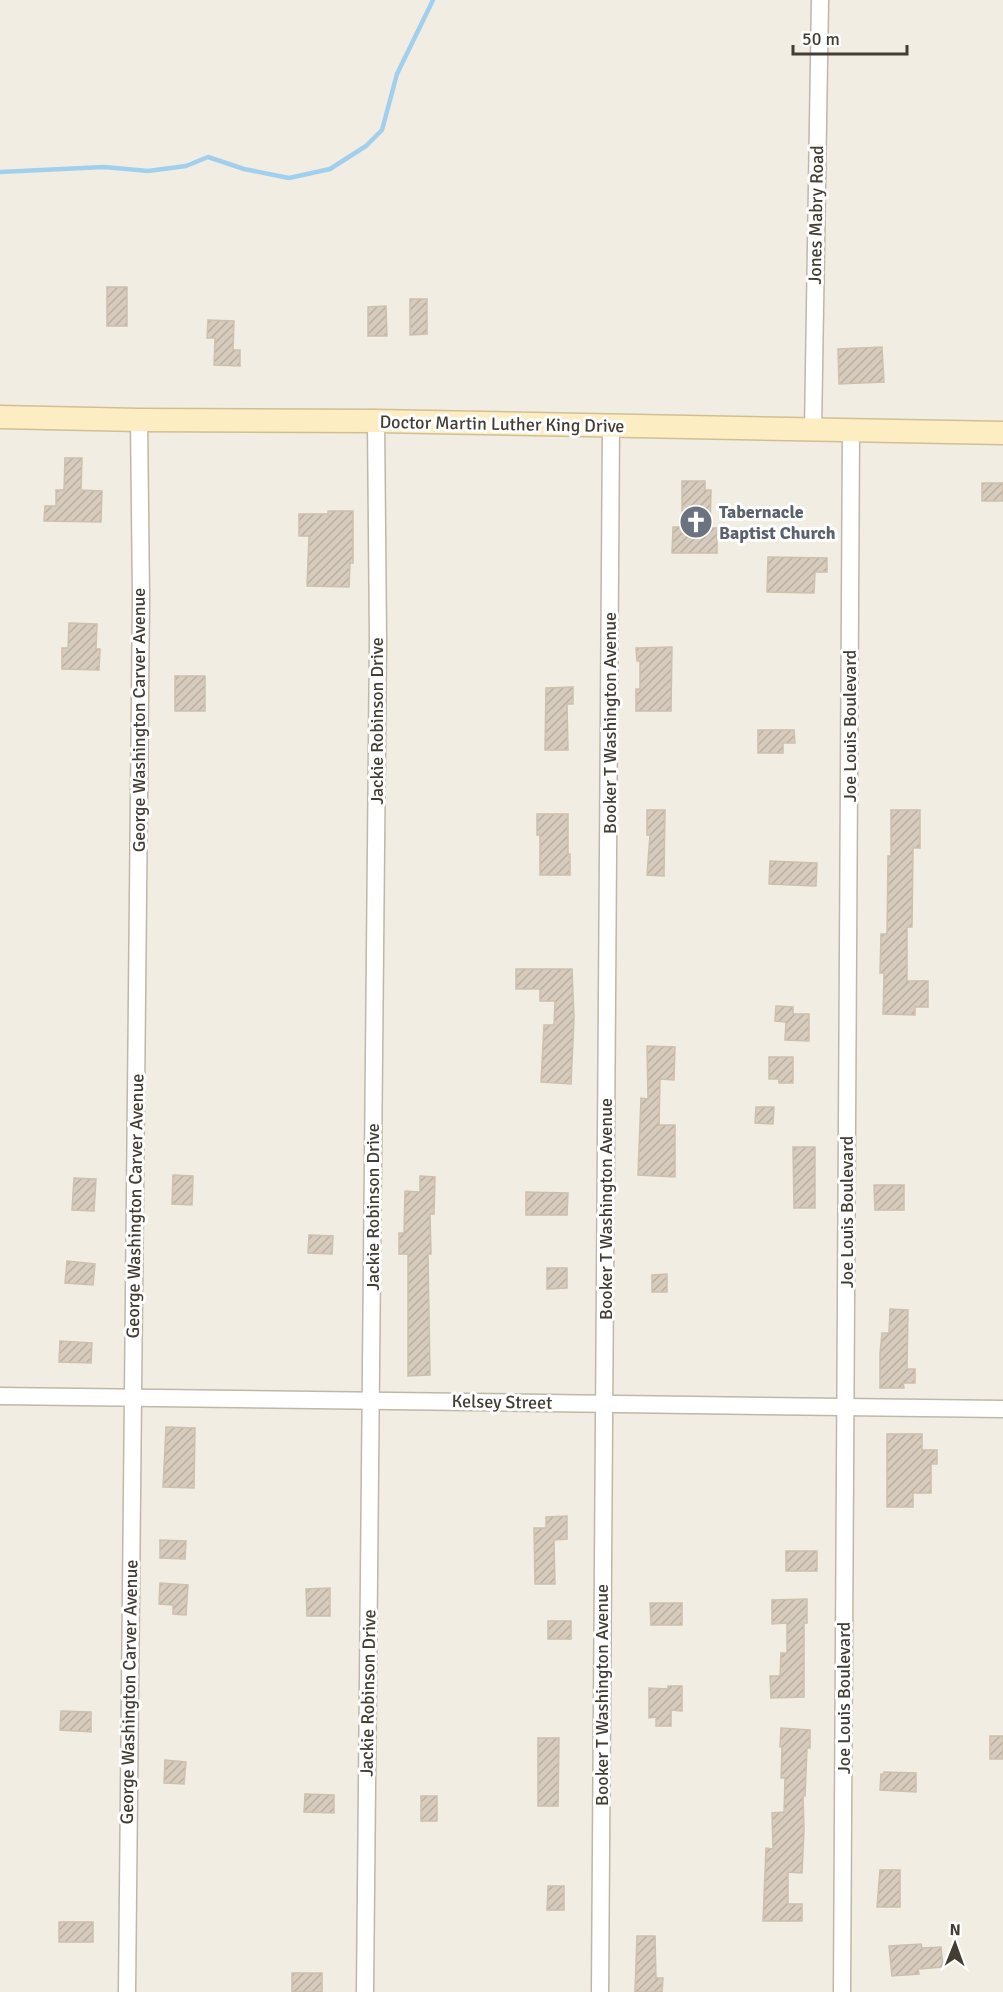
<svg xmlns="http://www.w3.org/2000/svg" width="1003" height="1992" font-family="Signika,sans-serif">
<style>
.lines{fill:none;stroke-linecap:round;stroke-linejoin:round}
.stream{stroke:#a0d0ee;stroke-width:4.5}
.building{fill:url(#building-hatch);stroke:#cdc0ad;stroke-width:1.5}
.street-casing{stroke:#bfb7a9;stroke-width:19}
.secondary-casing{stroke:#d1bf94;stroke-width:25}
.street{stroke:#fff;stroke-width:16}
.secondary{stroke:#fdedc2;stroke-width:22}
.labels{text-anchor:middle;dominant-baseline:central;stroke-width:6;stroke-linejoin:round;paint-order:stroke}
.street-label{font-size:18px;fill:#433d34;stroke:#fff}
.worship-label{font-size:18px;font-weight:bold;fill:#5b616d;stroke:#fff;text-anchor:start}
</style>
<defs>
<pattern id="building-hatch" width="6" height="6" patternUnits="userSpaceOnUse" patternTransform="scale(1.5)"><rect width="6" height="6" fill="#d6cbbc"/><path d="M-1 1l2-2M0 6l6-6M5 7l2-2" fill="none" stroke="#b9afa2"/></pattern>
</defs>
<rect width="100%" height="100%" fill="#f1ede3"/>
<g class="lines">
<polyline class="stream" points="0,172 104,167 148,171 186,166 208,157 244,169 289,178 330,169 366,146 382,130 397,74 433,0"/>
</g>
<g class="building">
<rect x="107" y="287" width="20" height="39"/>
<polygon points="410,299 427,299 427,334 410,335"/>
<polygon points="386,306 387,336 368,336 368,307"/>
<polygon points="208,320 234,321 233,350 240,350 240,366 214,365 215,338 207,338"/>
<polygon points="882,347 884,382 839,384 838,349"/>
<polygon points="65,458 82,458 81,490 102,491 101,522 44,521 45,506 56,506 56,490 64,490"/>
<polygon points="682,481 705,481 705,490 711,490 710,528 717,528 717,553 672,553 673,527 682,527"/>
<rect x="982" y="483" width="21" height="18"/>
<polygon points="328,511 353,511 353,563 350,563 349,587 307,586 309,536 299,536 299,514 328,514"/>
<polygon points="768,557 827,558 827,572 815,572 814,593 767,592"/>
<polygon points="69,623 97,624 96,649 100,649 99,670 62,669 62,648 68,648"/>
<polygon points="672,647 671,711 636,711 636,689 640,689 640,661 637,661 636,648"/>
<rect x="175" y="676" width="30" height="35"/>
<polygon points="573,687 573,704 567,704 568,750 545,750 546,688"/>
<polygon points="758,730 794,730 795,743 783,743 783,753 758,753"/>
<polygon points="647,810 665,810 664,876 647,875 650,835 647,835"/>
<polygon points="891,810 920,810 920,848 913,848 912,927 907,927 907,981 928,981 928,1007 915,1007 915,1015 883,1014 884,973 880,973 881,934 887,934 888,856 891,856"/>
<polygon points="537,814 568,814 568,854 570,854 570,875 540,875 540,835 537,835"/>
<polygon points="770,861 817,863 816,886 769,884"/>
<polygon points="516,969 572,969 574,1018 571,1084 541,1082 544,1025 554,1025 555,1001 540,1001 540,989 516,989"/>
<polygon points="776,1006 793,1007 793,1014 809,1014 809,1041 785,1040 786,1022 775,1021"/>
<polygon points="647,1046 675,1047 674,1080 660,1079 659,1125 675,1125 675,1177 638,1175 641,1098 648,1099"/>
<polygon points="769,1057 793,1057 793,1083 779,1083 779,1079 769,1079"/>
<polygon points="756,1107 774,1107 773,1124 755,1123"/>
<polygon points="793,1147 815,1147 815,1208 794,1208"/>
<polygon points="173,1175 193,1176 192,1205 172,1204"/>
<polygon points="420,1176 435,1177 434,1214 430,1214 431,1254 428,1254 430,1375 408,1376 408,1254 399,1254 399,1233 404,1233 405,1191 420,1192"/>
<polygon points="74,1178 96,1179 94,1211 72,1210"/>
<polygon points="874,1185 904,1185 904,1210 875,1210"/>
<polygon points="526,1192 568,1193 567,1215 526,1215"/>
<polygon points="309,1235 333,1236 332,1254 308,1253"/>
<polygon points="67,1261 95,1264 93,1285 65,1283"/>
<polygon points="547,1268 567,1268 567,1288 547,1289"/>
<polygon points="667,1274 667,1292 652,1292 652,1275"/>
<polygon points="890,1309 908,1310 907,1369 915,1369 915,1383 903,1383 904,1388 880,1388 880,1353 882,1333 889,1333"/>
<polygon points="60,1341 92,1343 91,1363 59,1362"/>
<polygon points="166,1427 195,1428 194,1488 163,1487"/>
<polygon points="887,1434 922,1434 922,1450 937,1450 937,1464 931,1464 931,1493 913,1493 913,1507 887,1507"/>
<polygon points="567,1516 567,1539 554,1540 555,1584 535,1584 534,1528 546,1528 546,1517"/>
<polygon points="160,1540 186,1541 185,1559 160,1558"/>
<rect x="786" y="1551" width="31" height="20"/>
<polygon points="160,1583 188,1585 186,1615 173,1614 173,1605 159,1604"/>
<polygon points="330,1588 330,1616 307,1616 306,1589"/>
<polygon points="807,1599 807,1623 804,1623 804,1697 771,1698 770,1676 780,1676 781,1653 787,1653 787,1623 772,1624 772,1600"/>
<polygon points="650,1603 682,1603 682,1625 651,1625"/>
<rect x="548" y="1621" width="23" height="18"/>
<polygon points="668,1686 682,1686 682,1711 671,1710 671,1726 656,1726 656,1717 649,1718 649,1688 668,1689"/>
<polygon points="61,1711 91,1712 91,1732 60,1730"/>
<polygon points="781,1728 810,1730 810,1748 807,1748 805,1796 803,1796 804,1830 802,1873 788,1872 788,1904 802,1904 802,1921 763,1921 766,1848 773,1849 772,1813 784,1812 785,1778 781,1778 782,1747 780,1747"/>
<rect x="990" y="1736" width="13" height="23"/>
<polygon points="538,1738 559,1738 558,1806 538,1806"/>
<polygon points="165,1760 186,1762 184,1784 164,1783"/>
<polygon points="884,1772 916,1773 916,1792 880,1790 881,1774 884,1774"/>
<polygon points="305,1794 334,1795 334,1813 304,1812"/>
<rect x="421" y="1796" width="16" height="25"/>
<polygon points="880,1870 900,1870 900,1907 877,1907"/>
<polygon points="548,1886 564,1886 564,1910 547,1910"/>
<rect x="59" y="1922" width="34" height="20"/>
<polygon points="637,1936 655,1936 656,1978 663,1978 662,1992 635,1992"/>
<polygon points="921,1944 922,1948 941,1947 943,1967 918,1969 919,1974 892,1976 889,1946"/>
<rect x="292" y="1973" width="30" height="19"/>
</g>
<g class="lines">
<g class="street-casing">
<g id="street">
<polyline points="813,431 820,0"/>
<polyline points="0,1396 1003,1409"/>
<polyline points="127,1992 141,597 139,420"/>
<polyline points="365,1992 378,640 376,421"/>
<polyline points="600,1992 611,426"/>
<polyline points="842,1992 851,431"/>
</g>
</g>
<g class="secondary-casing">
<polyline id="secondary" points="0,417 139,420 376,421 1003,433"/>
</g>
<use href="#street" class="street"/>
<use href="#secondary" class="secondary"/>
</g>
<defs>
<g id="church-disc" transform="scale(1.725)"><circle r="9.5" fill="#6b7280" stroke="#fff"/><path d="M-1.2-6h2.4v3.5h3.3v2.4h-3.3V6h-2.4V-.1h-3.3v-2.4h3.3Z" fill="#fff"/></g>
</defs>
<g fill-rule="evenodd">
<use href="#church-disc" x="696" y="522"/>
</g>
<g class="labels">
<g class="street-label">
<text transform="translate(816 215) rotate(-89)">Jones Mabry Road</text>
<text transform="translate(502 424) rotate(1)">Doctor Martin Luther King Drive</text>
<text transform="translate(139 720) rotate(-90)">George Washington Carver Avenue</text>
<text transform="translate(377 721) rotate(-90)">Jackie Robinson Drive</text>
<text transform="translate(610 723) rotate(-90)">Booker T Washington Avenue</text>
<text transform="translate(850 726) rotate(-90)">Joe Louis Boulevard</text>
<text transform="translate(135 1206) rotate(-89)">George Washington Carver Avenue</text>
<text transform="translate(373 1207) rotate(-90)">Jackie Robinson Drive</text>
<text transform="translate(606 1209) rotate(-90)">Booker T Washington Avenue</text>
<text transform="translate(847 1212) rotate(-90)">Joe Louis Boulevard</text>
<text transform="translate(502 1402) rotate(1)">Kelsey Street</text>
<text transform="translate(129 1692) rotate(-89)">George Washington Carver Avenue</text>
<text transform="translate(368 1693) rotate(-89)">Jackie Robinson Drive</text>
<text transform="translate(602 1695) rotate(-90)">Booker T Washington Avenue</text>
<text transform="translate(844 1698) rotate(-90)">Joe Louis Boulevard</text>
</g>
<g class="worship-label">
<text x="719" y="512">Tabernacle<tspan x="719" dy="21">Baptist Church</tspan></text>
</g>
</g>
<g transform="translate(955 1944) rotate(1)" stroke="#ffffff" stroke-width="4.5" paint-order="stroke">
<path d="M0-4.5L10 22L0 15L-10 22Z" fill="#433d34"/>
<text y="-9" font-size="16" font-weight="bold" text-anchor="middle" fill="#433d34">N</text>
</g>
<path d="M793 45v9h114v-9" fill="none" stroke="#433d34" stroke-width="3"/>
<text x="802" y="45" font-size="18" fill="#433d34" stroke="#ffffff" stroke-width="4.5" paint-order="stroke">50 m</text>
</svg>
